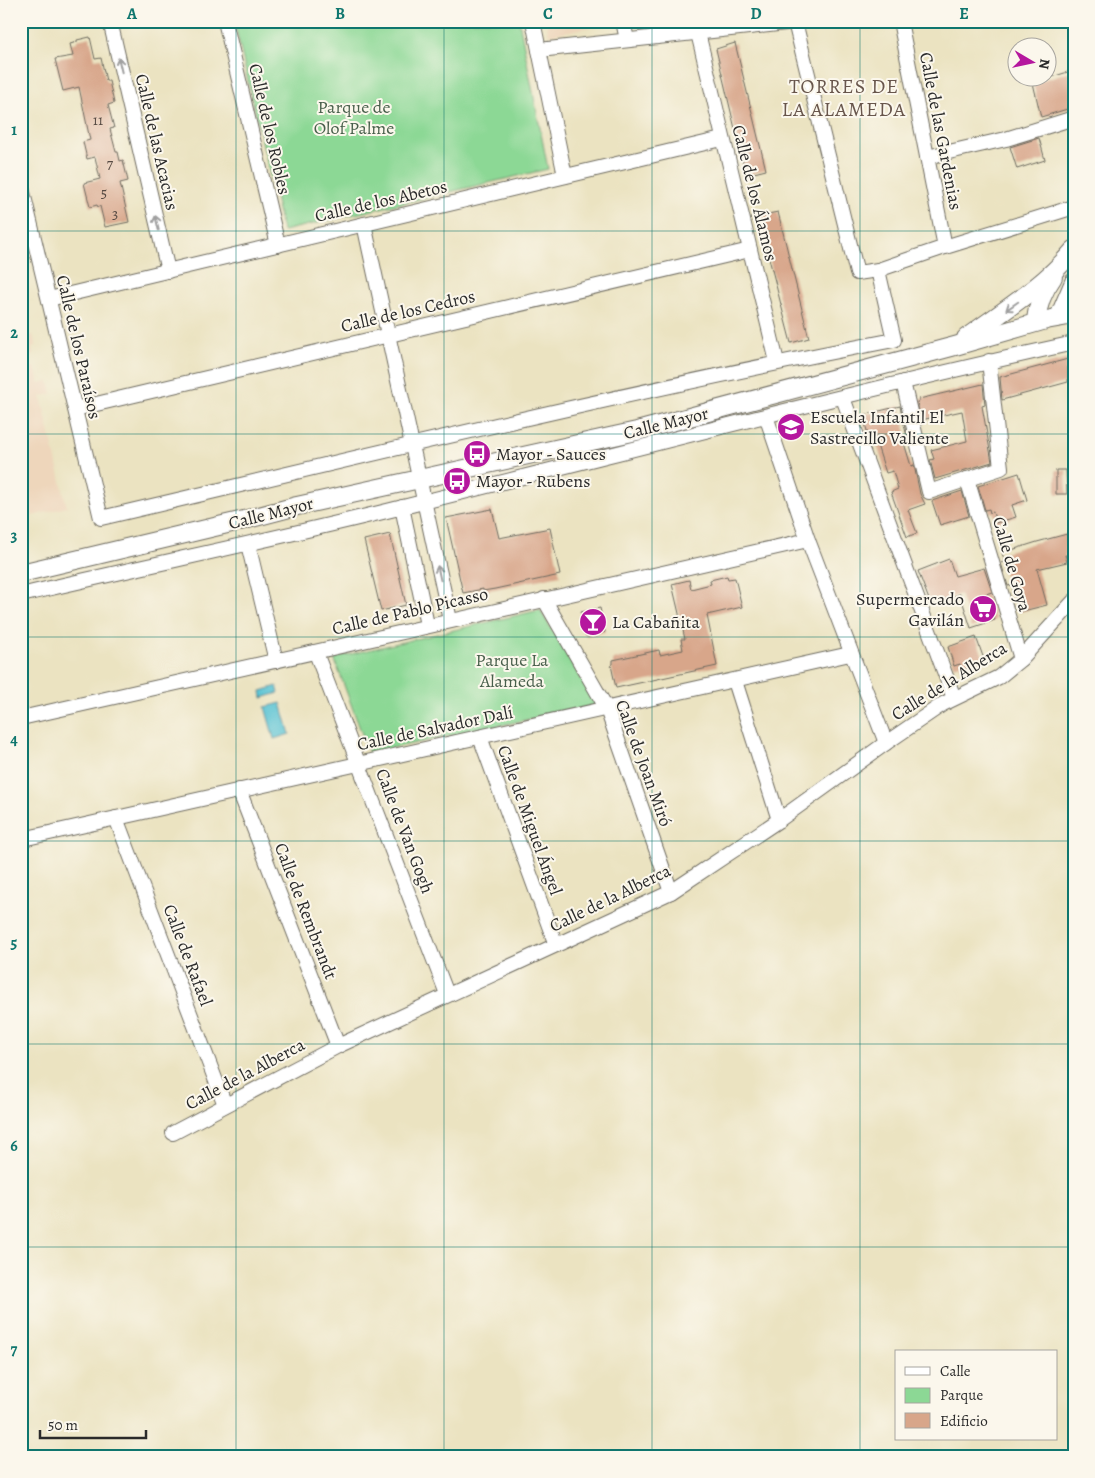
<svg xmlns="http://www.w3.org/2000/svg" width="1095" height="1478" font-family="Alegreya,serif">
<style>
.built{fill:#eed6bb}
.green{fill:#8cd895;stroke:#5c8260}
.water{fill:#58c2d3;stroke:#42767f}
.building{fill:#d8a68a}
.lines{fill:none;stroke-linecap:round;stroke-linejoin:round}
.minor-casing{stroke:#6e6b60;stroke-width:16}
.tertiary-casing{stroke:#6e6b60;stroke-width:20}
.minor{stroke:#fff;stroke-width:14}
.tertiary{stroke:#fff;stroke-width:18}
.oneway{stroke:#a0a0a0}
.grid{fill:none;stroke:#0f766e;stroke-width:1;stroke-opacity:0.55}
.labels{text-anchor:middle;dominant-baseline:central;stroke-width:4;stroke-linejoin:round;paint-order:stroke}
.number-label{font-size:15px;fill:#564a43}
.park-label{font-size:18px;fill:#485f4b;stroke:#fbf7ec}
.street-label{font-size:18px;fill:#2b2b2b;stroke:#fbf7ec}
.poi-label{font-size:18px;fill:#2b2b2b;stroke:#fbf7ec;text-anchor:start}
.quarter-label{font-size:20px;letter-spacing:1px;fill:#68564c;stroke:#fbf7ec}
.neatline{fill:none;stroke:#0f766e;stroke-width:2}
.grid-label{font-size:16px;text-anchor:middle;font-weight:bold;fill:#0f766e}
</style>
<rect width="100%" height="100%" fill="#fbf7ec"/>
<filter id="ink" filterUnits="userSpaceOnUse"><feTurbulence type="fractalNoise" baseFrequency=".02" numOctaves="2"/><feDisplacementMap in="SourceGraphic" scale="10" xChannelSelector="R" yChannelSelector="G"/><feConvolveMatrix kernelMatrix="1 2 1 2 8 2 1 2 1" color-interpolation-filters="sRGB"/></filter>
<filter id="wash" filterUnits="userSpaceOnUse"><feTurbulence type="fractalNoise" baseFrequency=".0096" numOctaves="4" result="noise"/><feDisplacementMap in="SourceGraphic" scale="20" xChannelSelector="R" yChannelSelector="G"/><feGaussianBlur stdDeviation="1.12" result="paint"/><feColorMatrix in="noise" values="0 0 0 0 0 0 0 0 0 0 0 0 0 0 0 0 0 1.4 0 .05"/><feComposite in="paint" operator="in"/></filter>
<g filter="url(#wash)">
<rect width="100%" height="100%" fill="#ebe3c1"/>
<g class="built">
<polygon points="546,21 605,21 606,24 549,35"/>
<polygon points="26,327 28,336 33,335 36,346 32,347 33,355 21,358 21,328"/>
<polygon points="35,367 39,383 49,381 52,394 41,396 67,507 32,516 28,500 21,501 21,494 26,492 21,469 21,370"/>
</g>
<g class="green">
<polygon points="234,21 519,21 548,169 283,231"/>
<polygon points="540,610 597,705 369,753 334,658"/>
</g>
<g class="water">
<polygon points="277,686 279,693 262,698 261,691"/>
<polygon points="281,703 290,734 274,739 265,707"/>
</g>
<g id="blocks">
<g class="building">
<polygon points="90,37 95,59 101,58 106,81 109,81 114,103 108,105 114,128 110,129 116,152 118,152 120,161 123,160 128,181 120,183 129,222 105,227 100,206 98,207 97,205 90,207 84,183 100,179 95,157 87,159 83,142 90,140 79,87 63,91 55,59 73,56 70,44 77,42 77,40"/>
<polygon points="735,43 766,170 746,175 716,49"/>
<polygon points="1074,70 1074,107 1041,117 1033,83"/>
<polygon points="1039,138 1045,160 1017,169 1010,147"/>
<polygon points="778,212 809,338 791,343 758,216"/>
<polygon points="1068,359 1068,382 1002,400 1000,377"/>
<polygon points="983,384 985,405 982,406 992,462 935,479 930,460 934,459 931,450 967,441 962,411 921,420 917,402 919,401 919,399"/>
<polygon points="900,406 908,442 904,443 911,466 914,465 920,494 925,504 908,510 917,533 907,537 891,492 898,489 893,471 886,473 873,433 868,435 863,415"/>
<polygon points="1056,470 1066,470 1067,494 1056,494"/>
<polygon points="1019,473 1027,500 1012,505 1016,517 996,523 993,512 990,513 989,509 985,510 978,486"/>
<polygon points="962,491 969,516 940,525 932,501"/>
<polygon points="492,509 499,538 550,528 560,575 495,589 483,591 483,589 463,593 446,518"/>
<polygon points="390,534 406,605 381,611 364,540"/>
<polygon points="1067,534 1068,555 1065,555 1067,562 1037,569 1047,605 1019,612 1012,585 1008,586 1001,563 1005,562 1002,553 1037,542"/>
<polygon points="949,559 955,576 984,568 992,592 986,594 995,620 971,628 960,594 931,605 918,571"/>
<polygon points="727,576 728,579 735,578 742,607 707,615 717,666 616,688 611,665 613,664 613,660 659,650 660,655 683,650 681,639 685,639 672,584 689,580 691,589 711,584 710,580"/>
<polygon points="600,608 605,632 586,636 581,612"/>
<polygon points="976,637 985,662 962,670 960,664 954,666 948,647"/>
</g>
</g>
</g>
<g filter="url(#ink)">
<use href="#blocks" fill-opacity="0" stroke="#6e6b60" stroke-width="1"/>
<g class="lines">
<g class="minor-casing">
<g id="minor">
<polyline points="110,21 168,271"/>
<polyline points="225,21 278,245"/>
<polyline points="533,21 565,176"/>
<polyline points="623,21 627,40"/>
<polyline points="900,21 945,247"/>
<polyline points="698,33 777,362"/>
<polyline points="539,50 805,21"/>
<polyline points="927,157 1006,139 1074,118"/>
<path d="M21 184 101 518C365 456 628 391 894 340L878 270 857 273 795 22"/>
<polyline points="364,224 450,620"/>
<polyline points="878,270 945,247 1074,207"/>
<polyline points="49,299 722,139"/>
<polyline points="903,382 929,492 1001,468 989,361"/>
<polyline points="843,398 954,698"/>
<polyline points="75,409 750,250"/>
<polyline points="766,416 808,540 886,743"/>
<polyline points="967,479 1021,659"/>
<polyline points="402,507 427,625"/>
<polyline points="248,544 276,661"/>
<path d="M21 595C148 565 276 539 403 507 626 452 849 392 1074 343"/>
<polyline points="544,599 607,709 671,892"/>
<polyline points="316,653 447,994"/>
<polyline points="735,681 779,820"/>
<path d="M21 718C284 660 545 599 808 540"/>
<polyline points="480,737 556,945"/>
<polyline points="239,790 338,1046"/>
<polyline points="116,818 225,1105"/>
<polyline points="27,838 850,654"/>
<polyline points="173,1133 338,1046 671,892 779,820 886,743 943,704 999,677 1021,659 1074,601"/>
</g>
</g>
<g class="tertiary-casing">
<g id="tertiary">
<polyline points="1059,317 1074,282"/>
<path d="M1036 322C1037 306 1043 291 1053 277"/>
<path d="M966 338C1003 311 1044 286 1074 250"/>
<polyline points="21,573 244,520 297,506 637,431 955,346 1046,320 1074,315"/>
</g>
</g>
<use href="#minor" class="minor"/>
<use href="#tertiary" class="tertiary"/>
</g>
<defs><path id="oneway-shaft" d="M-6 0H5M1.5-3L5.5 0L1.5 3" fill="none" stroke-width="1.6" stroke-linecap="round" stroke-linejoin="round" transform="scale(1.25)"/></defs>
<g class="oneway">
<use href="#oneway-shaft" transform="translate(120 65) rotate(-103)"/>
<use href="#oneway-shaft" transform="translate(157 223) rotate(-103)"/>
<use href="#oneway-shaft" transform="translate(1012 306) rotate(145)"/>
<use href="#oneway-shaft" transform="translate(439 573) rotate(-102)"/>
</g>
</g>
<path class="grid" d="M236 21V1457M444 21V1457M652 21V1457M860 21V1457M21 231H1074M21 434H1074M21 637H1074M21 841H1074M21 1044H1074M21 1247H1074"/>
<defs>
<g id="school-disc" transform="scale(1.4375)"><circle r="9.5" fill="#b5179e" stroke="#fbf7ec"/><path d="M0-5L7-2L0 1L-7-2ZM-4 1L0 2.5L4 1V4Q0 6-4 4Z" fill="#fff"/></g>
<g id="bus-disc" transform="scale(1.4375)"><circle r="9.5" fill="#b5179e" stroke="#fbf7ec"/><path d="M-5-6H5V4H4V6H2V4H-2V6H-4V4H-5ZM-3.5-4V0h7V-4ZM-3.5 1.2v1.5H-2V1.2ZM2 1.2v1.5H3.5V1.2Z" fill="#fff"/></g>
<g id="supermarket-disc" transform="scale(1.4375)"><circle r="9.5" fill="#b5179e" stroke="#fbf7ec"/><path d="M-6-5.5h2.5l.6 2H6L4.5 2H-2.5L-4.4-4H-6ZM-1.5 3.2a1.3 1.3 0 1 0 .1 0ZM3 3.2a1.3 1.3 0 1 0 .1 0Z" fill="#fff"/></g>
<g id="bar-disc" transform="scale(1.4375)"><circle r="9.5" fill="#b5179e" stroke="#fbf7ec"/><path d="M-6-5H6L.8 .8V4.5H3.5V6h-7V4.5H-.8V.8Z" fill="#fff"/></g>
</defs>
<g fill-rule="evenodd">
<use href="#school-disc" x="791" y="427"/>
<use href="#bus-disc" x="477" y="454"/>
<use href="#bus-disc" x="457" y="481"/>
<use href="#supermarket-disc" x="983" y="609"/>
<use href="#bar-disc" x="593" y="622"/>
</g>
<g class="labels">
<g class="number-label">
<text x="98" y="120">11</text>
<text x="110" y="164">7</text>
<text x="104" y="193">5</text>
<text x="115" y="214">3</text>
</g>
<g class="park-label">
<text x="354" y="107">Parque de<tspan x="354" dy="21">Olof Palme</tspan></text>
<text x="512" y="660">Parque La<tspan x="512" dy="21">Alameda</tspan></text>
</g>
<g class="street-label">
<text transform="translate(270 129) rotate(77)">Calle de los Robles</text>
<text transform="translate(941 131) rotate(79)">Calle de las Gardenias</text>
<text transform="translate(157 142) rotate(77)">Calle de las Acacias</text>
<text transform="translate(755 193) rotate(76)">Calle de los Álamos</text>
<text transform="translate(381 201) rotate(-13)">Calle de los Abetos</text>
<text transform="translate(408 311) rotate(-13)">Calle de los Cedros</text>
<text transform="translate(79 347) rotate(77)">Calle de los Paraísos</text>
<text transform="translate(666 423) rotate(-14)">Calle Mayor</text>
<text transform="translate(271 513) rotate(-14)">Calle Mayor</text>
<text transform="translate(1012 564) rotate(74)">Calle de Goya</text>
<text transform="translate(410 611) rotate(-13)">Calle de Pablo Picasso</text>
<text transform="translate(949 681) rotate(-32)">Calle de la Alberca</text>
<text transform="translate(435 728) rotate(-12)">Calle de Salvador Dalí</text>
<text transform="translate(644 763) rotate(70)">Calle de Joan Miró</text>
<text transform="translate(530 820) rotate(70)">Calle de Miguel Ángel</text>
<text transform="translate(405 831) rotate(69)">Calle de Van Gogh</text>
<text transform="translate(610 898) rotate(-26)">Calle de la Alberca</text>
<text transform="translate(306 911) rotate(69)">Calle de Rembrandt</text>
<text transform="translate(188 955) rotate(69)">Calle de Rafael</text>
<text transform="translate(245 1074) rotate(-28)">Calle de la Alberca</text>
</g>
<g class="poi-label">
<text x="810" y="417">Escuela Infantil El<tspan x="810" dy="21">Sastrecillo Valiente</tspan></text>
<text x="496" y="454">Mayor - Sauces</text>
<text x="476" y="481">Mayor - Rubens</text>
<text x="964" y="599" text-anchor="end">Supermercado<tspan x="964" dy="21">Gavilán</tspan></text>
<text x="612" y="622">La Cabañita</text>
</g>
<g class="quarter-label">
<text x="844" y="86">TORRES DE<tspan x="844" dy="23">LA ALAMEDA</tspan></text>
</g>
</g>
<rect width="1095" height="1478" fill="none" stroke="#fbf7ec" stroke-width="55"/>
<rect x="895" y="1350" width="162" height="90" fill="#fbf7ec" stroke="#a8a59f"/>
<rect x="905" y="1367" width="25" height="8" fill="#ffffff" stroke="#a8a59f"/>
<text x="940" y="1376" font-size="15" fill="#2b2b2b">Calle</text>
<rect x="905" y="1388" width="25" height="15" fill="#8cd895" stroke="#a8a59f"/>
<text x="940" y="1400" font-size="15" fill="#2b2b2b">Parque</text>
<rect x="905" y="1413" width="25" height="15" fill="#d8a68a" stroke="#a8a59f"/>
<text x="940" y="1426" font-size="15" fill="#2b2b2b">Edificio</text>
<g transform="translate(1032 62) rotate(99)"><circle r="24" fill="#fbf7ec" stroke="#a8a59f"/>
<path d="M0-4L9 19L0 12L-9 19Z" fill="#b5179e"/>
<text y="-8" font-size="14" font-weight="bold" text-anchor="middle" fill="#2b2b2b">N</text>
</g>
<path d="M40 1430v8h106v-8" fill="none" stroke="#2b2b2b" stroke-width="2.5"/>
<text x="48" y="1430" font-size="15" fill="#2b2b2b" stroke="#fbf7ec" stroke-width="4" paint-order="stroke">50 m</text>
<rect x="28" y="28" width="1040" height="1422" class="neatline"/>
<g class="grid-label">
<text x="132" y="19">A</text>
<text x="340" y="19">B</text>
<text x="548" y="19">C</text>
<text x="756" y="19">D</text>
<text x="964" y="19">E</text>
<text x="14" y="135">1</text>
<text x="14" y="338">2</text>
<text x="14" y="541">3</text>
<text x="14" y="745">4</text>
<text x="14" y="948">5</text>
<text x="14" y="1151">6</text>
<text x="14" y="1355">7</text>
</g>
</svg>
